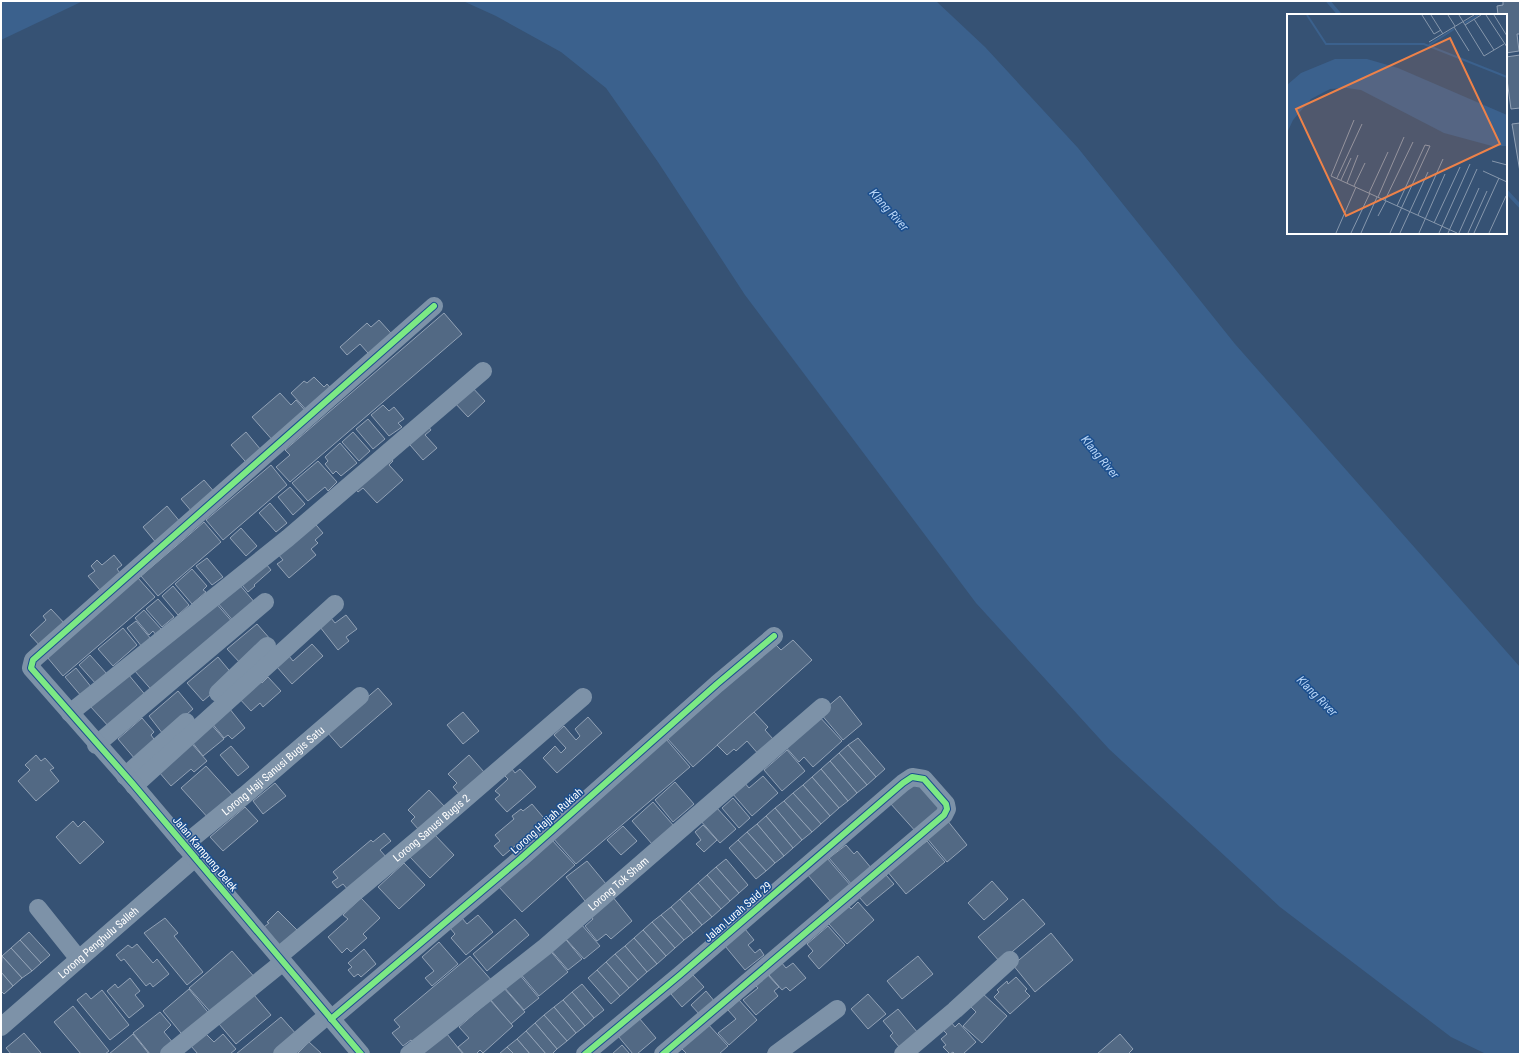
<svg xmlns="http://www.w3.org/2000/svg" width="1521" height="1055" font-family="'Roboto Condensed',sans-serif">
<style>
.water{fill:#3b618d}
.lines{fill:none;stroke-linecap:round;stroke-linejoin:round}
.stream{stroke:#3b618d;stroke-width:4}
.building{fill:#526984;stroke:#92a2b6}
.minor{stroke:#7d92a8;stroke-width:18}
.cycleway-casing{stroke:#1b4f8f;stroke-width:8}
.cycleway{stroke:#7ce984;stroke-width:6}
.labels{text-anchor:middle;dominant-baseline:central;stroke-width:3;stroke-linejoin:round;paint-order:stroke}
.street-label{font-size:11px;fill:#fff;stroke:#1b4f8f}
.water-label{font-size:12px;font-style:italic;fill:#b5d3f5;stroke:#1b4f8f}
.inset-river{fill:none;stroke:#3b618d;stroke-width:2}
.inset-road{fill:none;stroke:#8697ac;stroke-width:1}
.view{fill:#ee8249;fill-opacity:0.15;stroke:#ee8249;stroke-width:2}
.inset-edge{fill:none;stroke:#fff;stroke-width:2}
</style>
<rect width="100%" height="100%" fill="#365274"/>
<g class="water">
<polygon points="1,1 83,1 1,40"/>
<polygon points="463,1 936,1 985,47 1078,148 1235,344 1520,667 1520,1054 1486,1054 1451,1037 1280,907 1109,749 976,603 745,295 658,162 606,88 561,52 496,16"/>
</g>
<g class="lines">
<g class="stream">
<polyline points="1328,1 1340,15"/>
<polyline points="1506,191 1520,206"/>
</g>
</g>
<g class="building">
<polygon points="1503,1 1520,1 1520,34 1517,34 1519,51 1506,53 1506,15 1498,15 1497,6 1503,5"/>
<polygon points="1520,55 1520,108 1511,109 1506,72 1506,57"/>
<polygon points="1520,123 1520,172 1512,124"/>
<polygon points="444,313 462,334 290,482 276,467 290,455 285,450"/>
<polygon points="379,320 398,341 375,361 360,344 347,355 340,347 367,323 371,327"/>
<polygon points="314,377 324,387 327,384 334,392 310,414 291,393 304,381 307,383"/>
<polygon points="470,385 485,401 468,417 453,401"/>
<polygon points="280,393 291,405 296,400 308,414 275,443 252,417"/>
<polygon points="383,405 389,411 394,407 404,419 398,423 402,427 389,436 371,415"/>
<polygon points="368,419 385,439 373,449 356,429"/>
<polygon points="424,421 431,430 425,435 437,448 423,460 404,438"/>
<polygon points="246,432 266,456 251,468 231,445"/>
<polygon points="353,432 370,451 359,461 342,442"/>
<polygon points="340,443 357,463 341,476 336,471 333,474 325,464 328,461 325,457"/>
<polygon points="387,453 393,461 389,465 403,480 377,503 363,488 358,492 352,485"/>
<polygon points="318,461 337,482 328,491 325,487 308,501 292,483"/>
<polygon points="271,465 287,485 223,540 206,520"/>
<polygon points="204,480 216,494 193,513 181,499"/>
<polygon points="290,487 305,504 293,515 278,497"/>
<polygon points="270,503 287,523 276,532 259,513"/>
<polygon points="167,506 186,529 162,550 143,527"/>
<polygon points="311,519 323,533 315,540 318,543 311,549 316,555 289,578 277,564 283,560 277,553"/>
<polygon points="204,522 221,542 158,596 141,576"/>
<polygon points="241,528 257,546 246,556 230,538"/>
<polygon points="114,555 122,565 117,569 125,580 106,597 88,576 95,571 91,566 97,560 102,565"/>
<polygon points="207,558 223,577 212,585 196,566"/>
<polygon points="262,559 271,570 254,585 255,586 248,592 238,580"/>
<polygon points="192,569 207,586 203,590 206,592 192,604 175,584"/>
<polygon points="138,578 155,597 63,676 47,657"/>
<polygon points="238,583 256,604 235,623 217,602"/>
<polygon points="173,586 189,605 178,615 162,596"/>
<polygon points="158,599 174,617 162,627 146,609"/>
<polygon points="214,601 235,625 155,694 134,670"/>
<polygon points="51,609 67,626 42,648 30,635 46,620 43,616"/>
<polygon points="144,610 162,630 156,635 153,631 149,635 135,618"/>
<polygon points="346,615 357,629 346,637 349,641 338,650 320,627 331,618 335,623"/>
<polygon points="136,621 151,639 142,647 127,628"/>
<polygon points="257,624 271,640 242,665 227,649"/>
<polygon points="123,628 137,645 113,666 98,649"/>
<polygon points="793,640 812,660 693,767 667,738 774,643 781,650"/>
<polygon points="312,644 323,656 292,684 277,667 289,656 293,661"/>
<polygon points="90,655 107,674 96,684 79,665"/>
<polygon points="218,657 233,675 203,701 187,683"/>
<polygon points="76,668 92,688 82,697 65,677"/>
<polygon points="128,674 147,697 110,728 90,706"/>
<polygon points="268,677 281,691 263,707 260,703 251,711 237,696 257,678 262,683"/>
<polygon points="378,688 392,704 341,748 327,732"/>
<polygon points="178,691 193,709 163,734 149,716"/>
<polygon points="840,696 862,724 843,740 820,713"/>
<polygon points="229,708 245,728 232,739 228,735 224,738 211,722"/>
<polygon points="463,712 479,731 463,744 447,725"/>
<polygon points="754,712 768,727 765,730 773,739 760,756 747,741 736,751 734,749 727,755 717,745"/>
<polygon points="817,714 842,741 813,767 804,757 799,762 784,745"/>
<polygon points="588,717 602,733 557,773 543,758 555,746 561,753 566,748 554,735 564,726 576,740 580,736 575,729"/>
<polygon points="142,718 154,732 151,735 156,742 135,759 118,739"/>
<polygon points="209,722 224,739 203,756 192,742"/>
<polygon points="858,738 885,769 876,777 848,745"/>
<polygon points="666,739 690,767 576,864 552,837"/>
<polygon points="192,744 207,761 194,772 191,769 171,786 159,772"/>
<polygon points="848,745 876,777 867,785 839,753"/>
<polygon points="231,746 249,767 238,776 220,755"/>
<polygon points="787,750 805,771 782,791 764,770"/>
<polygon points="839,753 867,785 857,793 830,761"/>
<polygon points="36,755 41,761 45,758 54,768 50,770 59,781 36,801 18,781 30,770 25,765"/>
<polygon points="469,755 484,772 459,794 453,787 457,783 448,774"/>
<polygon points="830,761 857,793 848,801 821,769"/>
<polygon points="206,766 235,798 210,820 181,788"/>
<polygon points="512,769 515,773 520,769 536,787 507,812 495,799 500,795 495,791 508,779 505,776"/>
<polygon points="821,769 848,801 839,808 812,777"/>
<polygon points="763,776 778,793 752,816 732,793 744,782 749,788"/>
<polygon points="812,777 839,808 830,816 803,785"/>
<polygon points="917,779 944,809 917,833 890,803"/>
<polygon points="675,782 694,804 673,822 655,800"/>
<polygon points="275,783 286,796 263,814 253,801"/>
<polygon points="803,785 830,816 821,824 793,793"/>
<polygon points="429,790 445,807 419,830 411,821 415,817 408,810"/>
<polygon points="793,793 821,824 812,832 784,801"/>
<polygon points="733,798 750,818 739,828 722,808"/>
<polygon points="784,801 812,832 802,840 775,808"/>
<polygon points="653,802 674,826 652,844 632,821"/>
<polygon points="532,804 548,823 531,838 528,835 503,856 494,846 500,841 495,835 514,819 512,816 521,809 523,811"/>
<polygon points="245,807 258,821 223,851 210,837"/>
<polygon points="716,807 736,829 720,843 700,820"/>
<polygon points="775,808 802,840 793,848 766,816"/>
<polygon points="766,816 793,848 784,856 757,824"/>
<polygon points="947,820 967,845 947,862 926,837"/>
<polygon points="73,821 78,827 84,821 104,842 80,864 56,837"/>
<polygon points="757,824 784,856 775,863 747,832"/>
<polygon points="703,825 717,840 704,852 696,844 701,840 695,832"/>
<polygon points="623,826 637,841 621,855 607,840"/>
<polygon points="747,832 775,863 766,871 738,840"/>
<polygon points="384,833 391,841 380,850 387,858 349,891 343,884 337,888 332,882 338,878 333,872 371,840 373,842"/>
<polygon points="434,834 454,855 430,878 410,857"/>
<polygon points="551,839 575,865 522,912 498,886"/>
<polygon points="738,840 766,871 756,879 729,848"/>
<polygon points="927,841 945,862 906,894 887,871"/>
<polygon points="846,845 854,854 857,851 872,869 852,885 829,858"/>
<polygon points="827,858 851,886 831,902 807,874"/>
<polygon points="726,859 748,885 739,893 716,867"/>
<polygon points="587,861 606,884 585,901 566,877"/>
<polygon points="404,863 425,885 399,909 378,887"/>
<polygon points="716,867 739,893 730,901 707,875"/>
<polygon points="707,875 730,901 721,909 698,883"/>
<polygon points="886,875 894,884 867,906 859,897"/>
<polygon points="992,881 1008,899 984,920 968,903"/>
<polygon points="698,883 721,909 712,917 689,891"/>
<polygon points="689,891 712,917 702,925 680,899"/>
<polygon points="612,896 632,921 611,939 606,934 597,941 585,926 593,919 590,915"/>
<polygon points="361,898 380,918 363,934 367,938 351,952 347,948 342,953 328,937 348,919 343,915"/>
<polygon points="680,899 702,925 693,933 671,907"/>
<polygon points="1023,899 1045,924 1000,962 978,937"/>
<polygon points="858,902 874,920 847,944 829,924 847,904 851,909"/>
<polygon points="671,907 693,933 684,940 661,915"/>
<polygon points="278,911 298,931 282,948 264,927 269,923 267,922"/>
<polygon points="478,915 493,932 466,955 451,938 455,934 450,928 462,918 467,924"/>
<polygon points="661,915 684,940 675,948 652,922"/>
<polygon points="165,918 178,933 174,936 203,972 187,985 144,933"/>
<polygon points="515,919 529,935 487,971 473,954"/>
<polygon points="652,922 675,948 666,956 643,930"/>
<polygon points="581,924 600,946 584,959 565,938"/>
<polygon points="828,926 845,945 819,969 808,956 813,951 807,944"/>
<polygon points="745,929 754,940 748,945 755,953 760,949 764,955 745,970 725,946"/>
<polygon points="643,930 666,956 657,964 634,938"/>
<polygon points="29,932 50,955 41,963 20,940"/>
<polygon points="1051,933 1073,960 1035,992 1013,965"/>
<polygon points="563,936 582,959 568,970 549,948"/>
<polygon points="634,938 657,964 647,972 625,946"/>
<polygon points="20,940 41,963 32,971 11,948"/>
<polygon points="439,942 458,964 432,986 425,978 434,971 422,957"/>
<polygon points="137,944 153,963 157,959 169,974 153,987 150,983 146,986 124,959 121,961 116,955 128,945 132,948"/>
<polygon points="625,946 647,972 638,980 615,954"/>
<polygon points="11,948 32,971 22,978 2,956"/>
<polygon points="548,948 568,972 539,996 519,972"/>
<polygon points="364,949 376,964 361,977 358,974 354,977 348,970 352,967 348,963"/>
<polygon points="232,951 256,979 214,1016 189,988"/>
<polygon points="615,954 638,980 629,988 606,962"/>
<polygon points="2,956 22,978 13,986 1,972"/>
<polygon points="470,956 493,982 416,1046 411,1040 403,1046 392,1033 400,1027 394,1020"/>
<polygon points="918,956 933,974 902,999 887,981"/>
<polygon points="606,962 629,988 620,996 597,970"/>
<polygon points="781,962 786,968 793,963 806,978 790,991 786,987 782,990 769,975"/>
<polygon points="597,970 620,996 611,1004 588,978"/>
<polygon points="1,972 13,986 4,994 1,991"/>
<polygon points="766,973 779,987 774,991 778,996 756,1015 743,1000 758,988 753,983"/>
<polygon points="519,974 539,998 524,1010 504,987"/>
<polygon points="693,975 704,987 682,1007 671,994"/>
<polygon points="1016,977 1027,989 1025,991 1030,996 1010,1014 994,997 999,992 997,990 1007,981 1008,984"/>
<polygon points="130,978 140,991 135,995 144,1006 129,1018 107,991 115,984 118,988"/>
<polygon points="582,984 604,1010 594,1018 572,992"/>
<polygon points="503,987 525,1012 511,1024 490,999"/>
<polygon points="189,989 211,1016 185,1038 163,1011"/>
<polygon points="102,990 129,1025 110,1040 77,1000 86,993 91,999"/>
<polygon points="706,991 715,1002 700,1015 691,1005"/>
<polygon points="572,992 594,1018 585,1026 563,1000"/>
<polygon points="982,993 1007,1016 982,1043 963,1026 976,1012 970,1006"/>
<polygon points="868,994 886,1014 868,1029 851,1009"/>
<polygon points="254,995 271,1015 236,1044 219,1024"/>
<polygon points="490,1000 513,1026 483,1053 480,1050 476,1054 464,1054 458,1047 469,1038 459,1027"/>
<polygon points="563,1000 585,1026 576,1033 554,1007"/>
<polygon points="739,1000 757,1020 729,1045 718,1033 736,1019 728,1010"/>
<polygon points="73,1006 109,1051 105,1054 81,1054 54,1022"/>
<polygon points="554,1007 576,1033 567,1041 544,1015"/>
<polygon points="898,1009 918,1033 900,1048 890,1036 893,1033 883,1021"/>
<polygon points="160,1012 171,1025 164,1032 174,1044 162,1054 150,1054 133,1033"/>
<polygon points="544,1015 567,1041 557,1049 535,1023"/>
<polygon points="281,1017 297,1035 275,1054 236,1054"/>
<polygon points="639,1018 656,1038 637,1054 633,1054 618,1036"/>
<polygon points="951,1022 955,1027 959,1023 976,1042 963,1054 955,1054 953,1052 950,1054 943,1047 946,1045 941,1039 947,1034 943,1030"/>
<polygon points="535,1023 557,1049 552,1054 546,1054 526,1031"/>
<polygon points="707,1023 728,1046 719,1054 687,1054 680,1047"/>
<polygon points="526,1031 546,1054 530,1054 517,1039"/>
<polygon points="24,1033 41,1053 40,1054 11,1054 6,1048"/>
<polygon points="133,1034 149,1054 109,1054"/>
<polygon points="206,1034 214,1042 223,1034 236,1049 230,1054 198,1054 191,1046"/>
<polygon points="447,1034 463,1054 422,1054"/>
<polygon points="1120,1034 1133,1049 1128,1054 1097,1054"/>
<polygon points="517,1039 530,1054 514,1054 507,1047"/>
<polygon points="309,1042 322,1054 297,1054"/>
<polygon points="622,1045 630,1054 612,1054"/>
<polygon points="507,1047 514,1054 499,1054"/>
</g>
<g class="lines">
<g class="minor">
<polyline points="218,693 267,646"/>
<polyline points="70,713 288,538 483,371"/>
<polyline points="96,745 265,602"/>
<polyline points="125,776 186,722"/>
<polyline points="134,786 335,604"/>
<path id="s1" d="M184 845 245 795 360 696"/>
<polyline points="38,908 78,958"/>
<path id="s2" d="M279 956 421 837 583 697"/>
<polyline points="331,1019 520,859 717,684 774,636"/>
<path id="s3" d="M1 1027 195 858"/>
<polyline points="169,1054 283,962"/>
<polyline points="282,1054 328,1015"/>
<polyline points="361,1054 132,783 31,668 33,660 434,306"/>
<path id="s4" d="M409 1054 545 947 822 707"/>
<polyline points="585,1054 680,975 903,783 912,777 924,779 946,804 947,809 944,815 663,1054"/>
<polyline points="776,1054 837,1009"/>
<polyline points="903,1054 955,1010 1010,960"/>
</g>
<g class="cycleway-casing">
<g id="cycleway">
<polyline points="331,1019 520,859 717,684 774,636"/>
<polyline points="361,1054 132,783 31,668 33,660 434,306"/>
<polyline points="585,1054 680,975 903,783 912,777 924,779 946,804 947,809 944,815 663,1054"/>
</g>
</g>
<use href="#cycleway" class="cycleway"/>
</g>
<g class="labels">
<g class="street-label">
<text stroke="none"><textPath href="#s1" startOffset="116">Lorong Haji Sanusi Bugis Satu</textPath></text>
<text transform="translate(547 821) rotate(-42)">Lorong Hajjah Rukiah</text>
<text stroke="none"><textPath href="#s2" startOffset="199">Lorong Sanusi Bugis 2</textPath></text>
<text transform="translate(205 854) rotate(50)">Jalan Kampung Delek</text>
<text stroke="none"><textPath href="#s4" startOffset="270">Lorong Tok Sham</textPath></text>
<text transform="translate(738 912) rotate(-41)">Jalan Lurah Said 29</text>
<text stroke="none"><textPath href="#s3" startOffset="129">Lorong Penghulu Salleh</textPath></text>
</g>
<g class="water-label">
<text transform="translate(889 210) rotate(48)">Klang River</text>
<text transform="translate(1100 457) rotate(50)">Klang River</text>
<text transform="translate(1317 696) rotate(45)">Klang River</text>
</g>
</g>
<g transform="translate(1287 14)">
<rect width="220" height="220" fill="#365274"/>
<path d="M48 45H80L111 54 220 101V132H205L157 119 74 76 60 74 43 75 24 85 6 106 0 119V71L14 59Z" fill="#3b618d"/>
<path class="inset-river" d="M20 1 39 30H137L220 63M178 9 191 1M142 31 167 15"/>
<path class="inset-road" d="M135 1 147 20 154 16M144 1 156 20M161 1 168 12M172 1 197 42 217 30M199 1 220 33M207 1 220 22M187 5 207 36M178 11 194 1M167 13 182 37M142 28 187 1M67 106 44 162 170 219M205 147 220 151M196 157 220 168M50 164 75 110M54 166 64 144M60 169 71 141M67 172 78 149M82 179 101 138M91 183 117 123M98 186 126 128M131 201 156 145M91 202 99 187M147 209 173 153M49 219 69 173M64 219 83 179M74 219 90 183M103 219 143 132 138 131 110 192M113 219 141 158M132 219 158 160M152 219 183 150M161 219 190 155M172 219 192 174M181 219 200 177M187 219 212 164M202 219 219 182"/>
<path class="view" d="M163 24 213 130 59 202 9 95Z"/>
<rect width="220" height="220" class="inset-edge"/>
</g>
<rect width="1521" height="1055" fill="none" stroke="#ffffff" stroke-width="4"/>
</svg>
